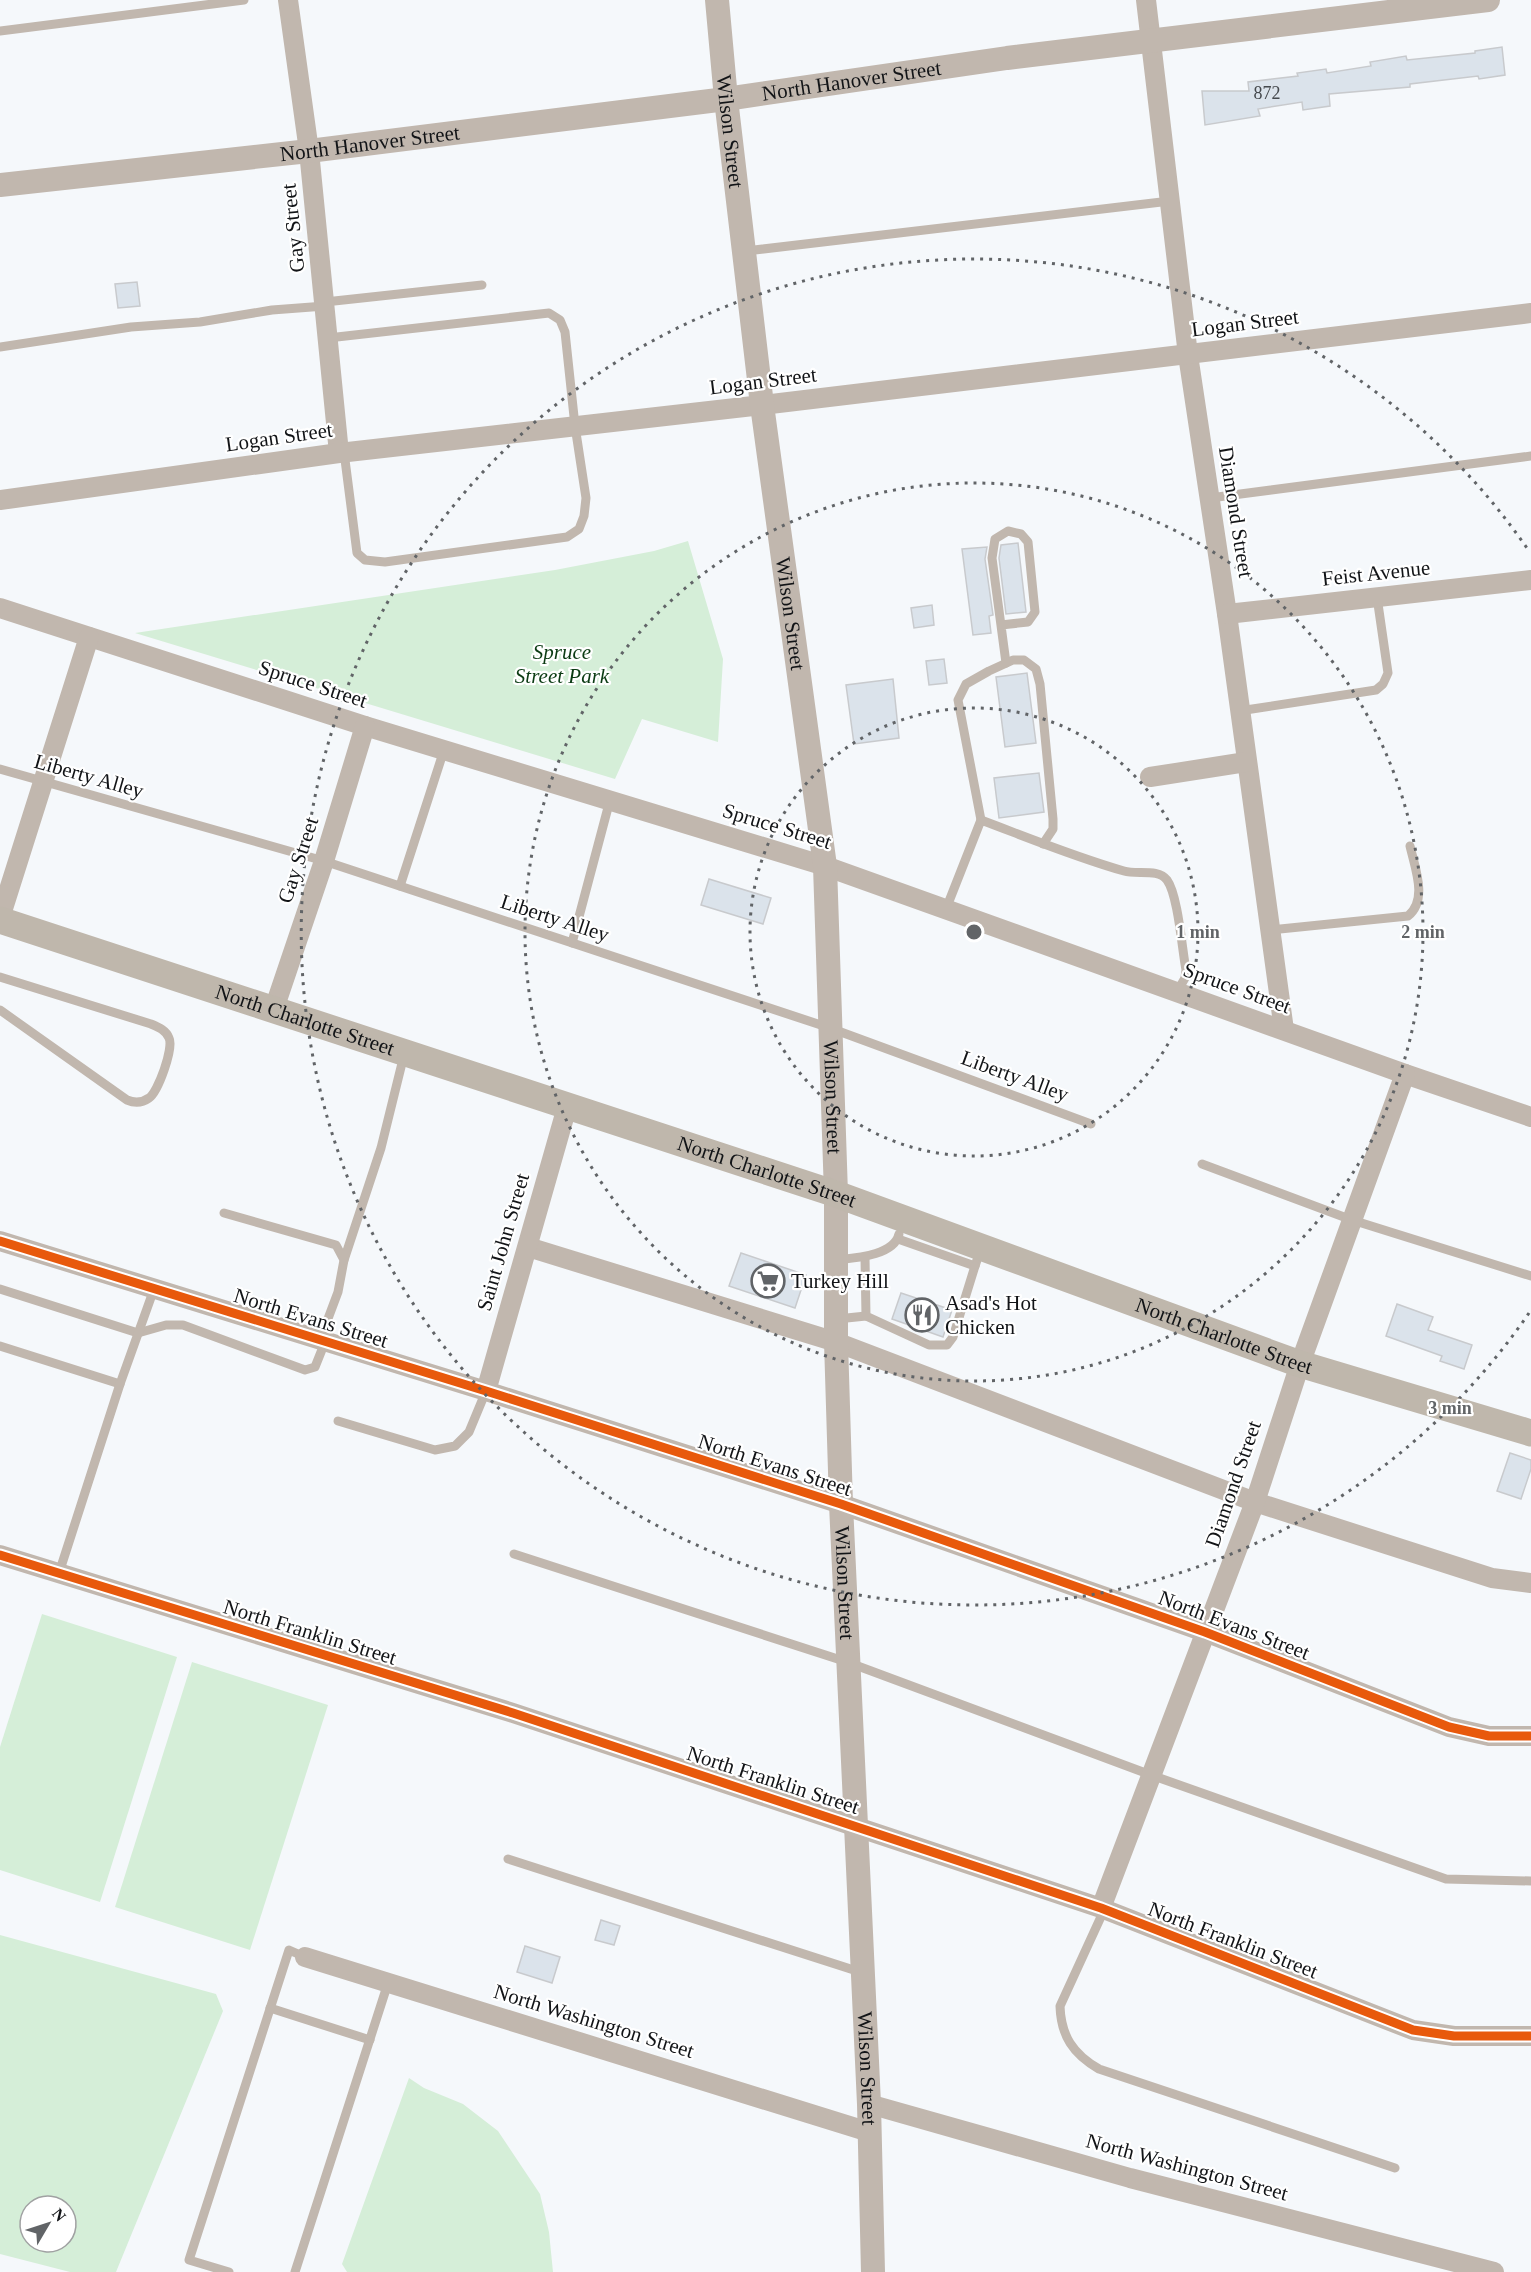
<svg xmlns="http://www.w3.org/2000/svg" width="1531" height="2272" font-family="'Times New Roman',serif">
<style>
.green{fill:#d5eed8;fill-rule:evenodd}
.building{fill:#dbe3eb;stroke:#c8cacd;stroke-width:1.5}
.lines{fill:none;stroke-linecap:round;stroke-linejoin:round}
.service{stroke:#c1b7ae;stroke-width:9}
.minor{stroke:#c1b7ae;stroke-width:20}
.tertiary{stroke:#c1b7ae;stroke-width:24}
.secondary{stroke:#bfb7ac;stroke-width:27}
.cycleway-casing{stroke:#fff;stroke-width:13}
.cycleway{stroke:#e8590c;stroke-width:9}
.ring{fill:none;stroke:#616467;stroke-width:3;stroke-dasharray:3 6}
.labels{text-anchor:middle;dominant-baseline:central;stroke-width:4.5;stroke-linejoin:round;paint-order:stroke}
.number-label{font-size:18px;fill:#45494d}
.street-label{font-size:21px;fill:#121417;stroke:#fff}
.park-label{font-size:21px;font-style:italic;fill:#0b3b13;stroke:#fff}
.poi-label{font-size:21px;fill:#121417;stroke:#fff;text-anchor:start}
.centre{fill:#616467;stroke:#fff;stroke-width:3}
.ring-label{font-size:18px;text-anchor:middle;font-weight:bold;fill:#616467;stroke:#fff;stroke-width:4.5;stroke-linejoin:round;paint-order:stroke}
</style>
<rect width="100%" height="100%" fill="#f5f8fb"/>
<g class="green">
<polygon points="688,541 723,659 718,742 642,719 615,779 135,633 555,570 654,551"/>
<polygon points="42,1614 177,1657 100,1902 0,1870 0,1747"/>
<polygon points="192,1662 328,1705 250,1950 115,1907"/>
<path d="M0 1935 216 1994 223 2011 116 2272H70L0 2254ZM30 2206H66V2242H30Z"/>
<polygon points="409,2078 424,2088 463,2104 498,2131 540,2194 549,2232 553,2272 347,2272 342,2264"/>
</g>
<g class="building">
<polygon points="1502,47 1505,75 1479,79 1478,76 1410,84 1410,87 1329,94 1330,106 1303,110 1302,102 1258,109 1260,116 1205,125 1202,91 1249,91 1248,82 1298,76 1297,73 1326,69 1327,73 1371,66 1370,62 1406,56 1407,60 1475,53 1475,51"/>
<polygon points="137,282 140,306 118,308 115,284"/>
<polygon points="1018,543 1026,612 1006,614 999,558 1001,545"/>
<polygon points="987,547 985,559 993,615 989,616 991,633 973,635 962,549"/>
<polygon points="932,605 934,625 914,628 911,608"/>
<polygon points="944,659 947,683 929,685 926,661"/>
<polygon points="1027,673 1036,743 1005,747 996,677"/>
<polygon points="893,679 899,738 854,744 846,685"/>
<polygon points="1039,773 1044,812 999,818 994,778"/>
<polygon points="709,879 771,898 763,924 701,905"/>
<polygon points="741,1253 806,1275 795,1308 729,1286"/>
<polygon points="901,1293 952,1310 943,1337 892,1319"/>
<polygon points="1397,1304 1433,1317 1428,1330 1472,1345 1464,1369 1440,1361 1442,1356 1386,1336"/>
<polygon points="1510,1453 1531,1460 1531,1469 1521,1499 1497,1491"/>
<polygon points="601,1920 620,1926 614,1945 595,1940"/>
<polygon points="525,1946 560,1957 552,1983 517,1972"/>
</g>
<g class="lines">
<g class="service">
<polyline points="0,31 244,0"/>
<polyline points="746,251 1170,201"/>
<polyline points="325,302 482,285"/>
<polyline points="328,338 549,313 560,320 565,332 575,426 586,498 584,516 579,529 567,537 385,562 365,560 357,553 344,452"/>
<polyline points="0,347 131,327 200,322 272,310 325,306"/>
<polyline points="1210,498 1531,456"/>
<polyline points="1001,625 1028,622 1035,612 1028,542 1021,534 1008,531 995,539 992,558 1006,663"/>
<polyline points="1239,711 1376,690 1383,684 1388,673 1377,597"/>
<polyline points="0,769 324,861 830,1028 1091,1124"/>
<polyline points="981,820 958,700 966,684 989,671 1013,660 1024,660 1036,669 1040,684 1053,819 1053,829 1043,844"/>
<polyline points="400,886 444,750"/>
<path d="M946 909 981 820C1029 838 1075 857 1124 871 1137 875 1158 868 1167 880 1178 895 1182 949 1186 970L1185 978 1177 992"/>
<path d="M1270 930 1408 916C1428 900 1415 868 1410 846"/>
<polyline points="572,943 610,800"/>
<path d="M0 977 151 1024C158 1027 166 1030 169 1038 174 1048 158 1092 149 1098 142 1103 134 1103 127 1100L0 1010"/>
<polyline points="1202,1164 1352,1220 1531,1276"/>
<polyline points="224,1213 336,1245 344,1260 338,1292 320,1340"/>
<polyline points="898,1239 975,1266 977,1260"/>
<polyline points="865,1258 866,1316 929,1345 947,1345 953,1337 975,1266"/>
<polyline points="344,1260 381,1148 404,1055"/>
<path d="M836 1260C854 1258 894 1256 899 1234"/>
<polyline points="0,1289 138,1333 166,1325 183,1325 305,1370 315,1367 325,1342"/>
<polyline points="837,1319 866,1316"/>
<polyline points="0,1346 120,1384 154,1289"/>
<polyline points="338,1421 435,1450 455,1446 469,1432 486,1391"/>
<polyline points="514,1554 847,1662 1151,1775 1446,1879 1531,1881"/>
<polyline points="59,1573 120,1384"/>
<polyline points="508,1859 860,1972"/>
<path d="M1104 1910 1060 2006C1061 2036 1073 2054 1099 2069L1395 2168"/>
<polyline points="270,2008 370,2040"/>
<polyline points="229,2272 189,2260 289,1950 305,1957"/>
<polyline points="295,2272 388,1983"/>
</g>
<g class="minor">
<polyline points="288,0 309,151 339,453"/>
<polyline points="1146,0 1188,355 1227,614 1284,1030"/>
<polyline points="0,500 339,453 762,405 1531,313"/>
<polyline points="0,608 365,726 825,866 1405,1074 1531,1117"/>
<polyline points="1227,614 1531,580"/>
<polyline points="1150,777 1246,762"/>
<polyline points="0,918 89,637"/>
<polyline points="274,1009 324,861 365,726"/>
<polyline points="0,1241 486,1391 841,1504 1205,1632 1449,1727 1489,1736 1531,1736"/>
<polyline points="528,1247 836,1342 1255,1502 1492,1578 1531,1583"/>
<polyline points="486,1391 567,1107"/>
<polyline points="0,1555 513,1713 1101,1908 1413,2030 1454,2036 1531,2036"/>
<polyline points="1101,1908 1255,1502 1300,1364 1405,1074"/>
<polyline points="305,1957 869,2132"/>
<polyline points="869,2104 1130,2178 1494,2272"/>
</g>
<g class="tertiary">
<path id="s1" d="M717 0 726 99 762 405 825 866 836 1194V1342L841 1504 869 2104 873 2272"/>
<path id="s2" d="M0 185 309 151 726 99 1007 58 1488 0"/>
</g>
<path class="secondary" id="s3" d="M0 920 836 1194 1300 1364 1531 1433"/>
<g class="cycleway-casing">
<g id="cycleway">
<polyline points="0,1241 486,1391 841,1504 1205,1632 1449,1727 1489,1736 1531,1736"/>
<polyline points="0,1555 513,1713 1101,1908 1413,2030 1454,2036 1531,2036"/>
</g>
</g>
<use href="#cycleway" class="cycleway"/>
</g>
<g class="ring">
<circle cx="974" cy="932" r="224"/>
<circle cx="974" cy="932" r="449"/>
<path d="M1529 1313A673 673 0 1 1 1529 551"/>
</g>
<defs>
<g id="supermarket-ring" transform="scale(1.725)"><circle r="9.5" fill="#fff" stroke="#616467" stroke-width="1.5"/><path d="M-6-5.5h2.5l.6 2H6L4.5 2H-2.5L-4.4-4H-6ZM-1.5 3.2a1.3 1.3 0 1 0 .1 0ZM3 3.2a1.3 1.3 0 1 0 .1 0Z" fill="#616467"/></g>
<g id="restaurant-ring" transform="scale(1.725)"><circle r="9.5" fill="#fff" stroke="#616467" stroke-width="1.5"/><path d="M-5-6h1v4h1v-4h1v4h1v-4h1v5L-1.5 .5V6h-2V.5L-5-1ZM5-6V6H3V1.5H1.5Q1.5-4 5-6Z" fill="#616467"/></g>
</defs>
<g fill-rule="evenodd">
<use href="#supermarket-ring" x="768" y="1281"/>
<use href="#restaurant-ring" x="922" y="1315"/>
</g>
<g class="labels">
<g class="number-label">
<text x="1267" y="93">872</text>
</g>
<g class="street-label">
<text stroke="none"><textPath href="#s2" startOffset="858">North Hanover Street</textPath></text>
<text stroke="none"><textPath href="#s1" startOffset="132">Wilson Street</textPath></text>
<text stroke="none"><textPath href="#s2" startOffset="372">North Hanover Street</textPath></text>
<text transform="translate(293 228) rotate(-96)">Gay Street</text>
<text transform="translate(1245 323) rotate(-7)">Logan Street</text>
<text transform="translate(763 381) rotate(-7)">Logan Street</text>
<text transform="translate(279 437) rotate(-8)">Logan Street</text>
<text transform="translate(1236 512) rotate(81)">Diamond Street</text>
<text transform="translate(1376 573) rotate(-6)">Feist Avenue</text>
<text stroke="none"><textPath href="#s1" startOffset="618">Wilson Street</textPath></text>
<text transform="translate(313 684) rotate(18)">Spruce Street</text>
<text transform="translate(89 776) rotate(16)">Liberty Alley</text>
<text transform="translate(777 826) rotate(17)">Spruce Street</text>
<text transform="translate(298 860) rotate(-72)">Gay Street</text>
<text transform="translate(555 918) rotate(18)">Liberty Alley</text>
<text transform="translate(1237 988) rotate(20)">Spruce Street</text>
<text stroke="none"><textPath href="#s3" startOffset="321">North Charlotte Street</textPath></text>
<text transform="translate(1015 1076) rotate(20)">Liberty Alley</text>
<text stroke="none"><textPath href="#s1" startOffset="1104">Wilson Street</textPath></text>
<text stroke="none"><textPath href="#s3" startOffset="807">North Charlotte Street</textPath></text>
<text transform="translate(503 1242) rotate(-74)">Saint John Street</text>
<text transform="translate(311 1318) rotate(17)">North Evans Street</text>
<text stroke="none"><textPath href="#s3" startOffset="1293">North Charlotte Street</textPath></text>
<text transform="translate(775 1465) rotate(18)">North Evans Street</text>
<text transform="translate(1233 1484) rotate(-71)">Diamond Street</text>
<text stroke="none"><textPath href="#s1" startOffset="1590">Wilson Street</textPath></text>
<text transform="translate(1234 1625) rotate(21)">North Evans Street</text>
<text transform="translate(310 1632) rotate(17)">North Franklin Street</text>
<text transform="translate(773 1780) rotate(18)">North Franklin Street</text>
<text transform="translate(1233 1940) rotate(21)">North Franklin Street</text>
<text transform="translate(594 2021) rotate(17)">North Washington Street</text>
<text stroke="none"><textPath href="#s1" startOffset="2076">Wilson Street</textPath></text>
<text transform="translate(1187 2167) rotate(15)">North Washington Street</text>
</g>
<g class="park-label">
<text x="562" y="652">Spruce<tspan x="562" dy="24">Street Park</tspan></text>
</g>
<g class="poi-label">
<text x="791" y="1281">Turkey Hill</text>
<text x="945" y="1303">Asad's Hot<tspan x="945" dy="24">Chicken</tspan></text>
</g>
</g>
<circle cx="974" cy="932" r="9" class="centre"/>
<g class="ring-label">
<text x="1198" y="938">1 min</text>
<text x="1423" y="938">2 min</text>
<text x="1450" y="1414">3 min</text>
</g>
<g transform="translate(48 2224) rotate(51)"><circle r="28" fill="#ffffff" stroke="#a0a1a2" stroke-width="1.5"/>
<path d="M0-4.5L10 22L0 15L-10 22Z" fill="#616467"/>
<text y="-9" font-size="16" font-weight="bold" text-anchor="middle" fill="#121417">N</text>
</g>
</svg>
